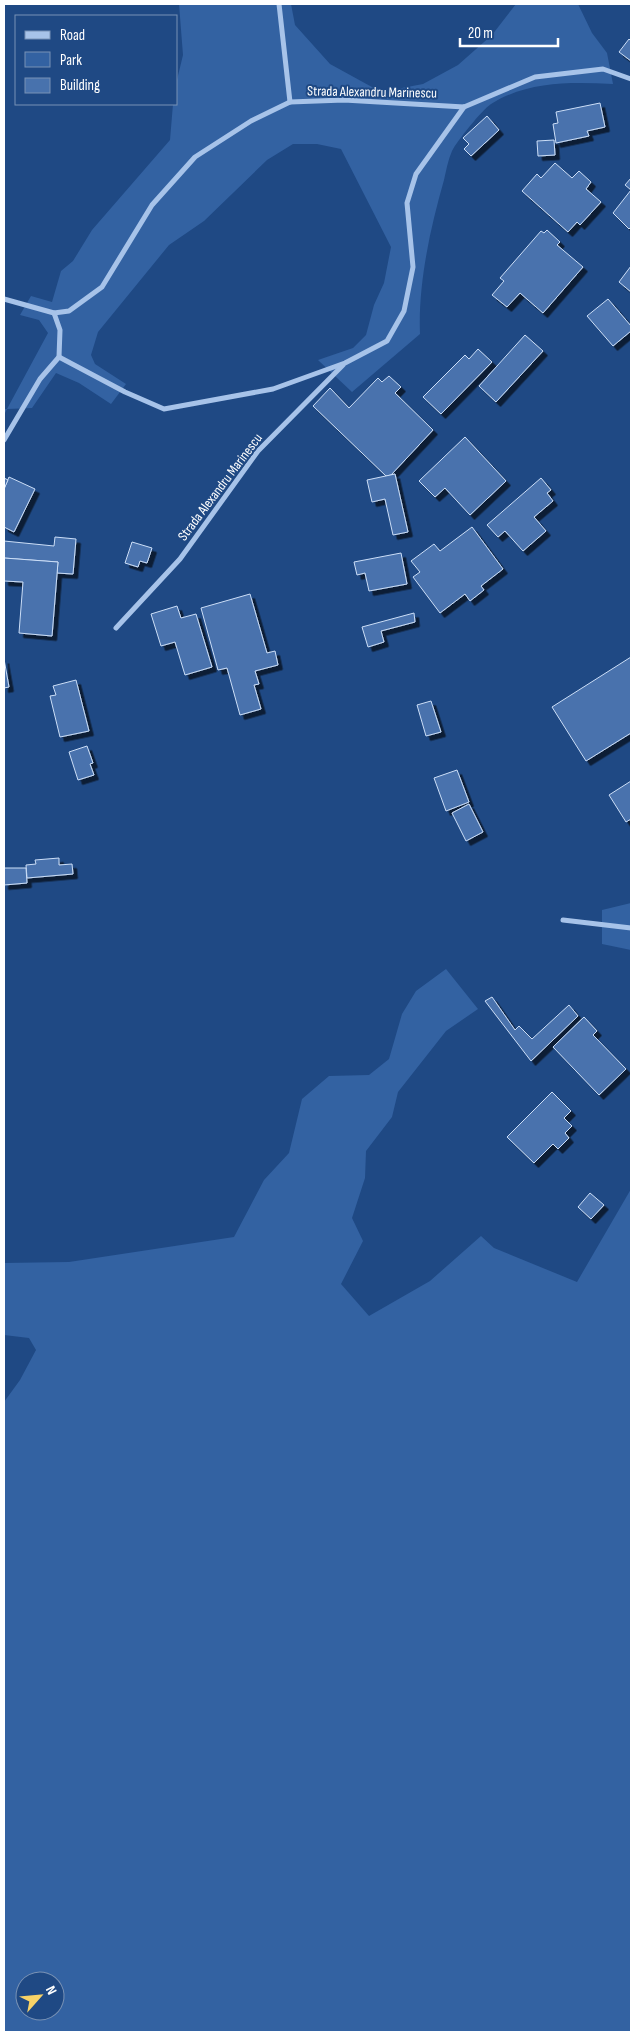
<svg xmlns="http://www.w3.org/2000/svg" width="635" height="2036" font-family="'Sofia Sans Condensed',sans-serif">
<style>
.green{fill:#3362a2;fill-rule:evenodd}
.building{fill:#4872ad;stroke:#ccdef7;filter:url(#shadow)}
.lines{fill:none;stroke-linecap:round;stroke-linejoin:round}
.minor{stroke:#a7c3e9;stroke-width:5}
.labels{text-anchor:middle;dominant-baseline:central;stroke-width:4;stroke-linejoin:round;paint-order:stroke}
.street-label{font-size:14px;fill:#fff;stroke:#1f4984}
</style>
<defs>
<filter id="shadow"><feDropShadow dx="4.5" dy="4.5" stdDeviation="0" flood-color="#0009"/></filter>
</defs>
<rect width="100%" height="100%" fill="#1f4984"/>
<g class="green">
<path d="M179 4H291L295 25 330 64 381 92 423 84 458 65 492 35 516 4H578L592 33 607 53 613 84C570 82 528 81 491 104 482 110 457 141 452 151 448 160 446 171 444 180 430 229 418 284 420 334L352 392 318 360 353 348 366 335 374 305 384 283 391 247 341 149 317 144H293L267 160 204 221 169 245 98 332 91 355 95 364 126 384 111 404 79 383 56 373 32 408 7 409 4 415V409H7L48 333 39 320 20 315 31 296 52 302 61 271 73 261 92 230 170 140 173 104H176V84L183 55Z"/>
<polygon points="631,903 631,950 602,944 602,910"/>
<path d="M446 969 478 1009 446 1031 398 1092 392 1117 366 1151 365 1178 352 1218 363 1241 341 1284 369 1316 430 1281 481 1236 494 1248 577 1282 631 1189V2032H4V1402L20 1380 36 1350 29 1338 4 1335V1263L69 1262 234 1237 264 1180 289 1153 302 1099 329 1076 369 1075 389 1059 402 1014 416 991ZM25 1981H55V2011H25Z"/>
</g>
<g class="building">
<polygon points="629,39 631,41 631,61 619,52"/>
<polygon points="600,103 605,127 587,131 589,136 556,143 553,124 558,123 556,112"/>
<polygon points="487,116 499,130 471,156 464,149 469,144 463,138"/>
<polygon points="554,140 555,155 538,156 537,141"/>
<polygon points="555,163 572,178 579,171 591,182 586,189 601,202 580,225 577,222 568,232 522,191 537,174 541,178"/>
<polygon points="631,178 631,227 629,229 613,213 631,190 625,185"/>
<polygon points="547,230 560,242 557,245 583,267 543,313 520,293 507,307 492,295 504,281 500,278 541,231 544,233"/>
<polygon points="631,266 631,292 619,282"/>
<polygon points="608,299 631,326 631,331 613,346 587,316"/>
<polygon points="525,335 543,351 496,402 479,386"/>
<polygon points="478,349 492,362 441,414 423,397 465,355 469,359"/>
<polygon points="389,376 401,387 395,393 433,430 391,475 386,476 313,406 330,388 349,408 378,378 382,382"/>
<polygon points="465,437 506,481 470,515 445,488 435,497 419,481"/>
<polygon points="395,474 408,532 393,535 385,499 372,502 367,480"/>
<polygon points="9,477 35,489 14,532 4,527 4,489"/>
<polygon points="4,478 8,480 4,489"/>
<polygon points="541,478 551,490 547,493 553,501 534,517 546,531 523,551 505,531 498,537 487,525"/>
<polygon points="472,527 503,569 481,586 484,590 470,601 465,594 440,613 413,577 420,572 411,561 434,544 440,551"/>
<polygon points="55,537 76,539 73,574 57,573 58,562 4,558 4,541 54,546"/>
<polygon points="132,542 152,548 147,563 140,561 138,567 125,563"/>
<polygon points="401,553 407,584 369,591 365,573 357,575 354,562"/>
<polygon points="4,558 58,562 52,636 19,633 23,582 4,581"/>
<polygon points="250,594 267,653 275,651 278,665 255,671 259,684 254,685 261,709 240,715 227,668 218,670 201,608"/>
<polygon points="177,606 181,618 196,614 212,667 185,675 175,642 161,646 151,614"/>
<polygon points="414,613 415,622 381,631 384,642 368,647 362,627"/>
<polygon points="631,657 631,733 586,761 552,707"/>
<polygon points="4,659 9,687 4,688"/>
<polygon points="76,680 89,731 60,737 50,696 56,695 53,686"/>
<polygon points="431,701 441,732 426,736 417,705"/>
<polygon points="87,746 93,763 90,764 94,775 78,780 69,752"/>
<polygon points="457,770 469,802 446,811 434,778"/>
<polygon points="631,781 631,819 626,822 609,795"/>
<polygon points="469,804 483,832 466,841 452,813"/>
<polygon points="59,858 59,865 72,864 73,874 27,878 26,865 36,864 35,860"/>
<polygon points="4,868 26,868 27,883 4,885"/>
<polygon points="492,997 515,1030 519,1026 532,1039 569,1005 578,1016 531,1061 485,1001"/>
<polygon points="584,1017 597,1031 593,1035 626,1069 599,1095 553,1047"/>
<polygon points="552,1092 571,1111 564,1118 572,1126 565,1133 569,1138 558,1149 553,1144 534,1163 507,1137"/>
<polygon points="590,1193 604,1205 591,1219 578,1207"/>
</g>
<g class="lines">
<g class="minor">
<polyline points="279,4 290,102"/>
<polyline points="4,299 54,313 69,311 102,287 152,205 195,157 251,121 290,102 344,100 464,107 535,77 603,69 631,79"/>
<polyline points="59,357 125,392 164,409 273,389 345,363 387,341 404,311 413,267 407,203 416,174 464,107"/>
<polyline points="4,440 40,379 59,357 60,330 54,313"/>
<polyline points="116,628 180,559 258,451 343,365"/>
<polyline points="563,920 631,928"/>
</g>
</g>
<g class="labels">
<g class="street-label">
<text transform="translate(372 92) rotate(1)">Strada Alexandru Marinescu</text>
<text transform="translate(220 487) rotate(-53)">Strada Alexandru Marinescu</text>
</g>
</g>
<rect width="635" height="2036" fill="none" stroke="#ffffff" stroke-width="10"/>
<rect x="15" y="15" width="162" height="90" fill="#1f4984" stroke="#7992b5"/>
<rect x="25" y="31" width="25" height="8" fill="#a7c3e9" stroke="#7992b5"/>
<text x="60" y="40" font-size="15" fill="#ffffff">Road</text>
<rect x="25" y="52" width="25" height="15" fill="#3362a2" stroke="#7992b5"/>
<text x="60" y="65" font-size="15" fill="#ffffff">Park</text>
<rect x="25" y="78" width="25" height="15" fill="#4872ad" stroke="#7992b5"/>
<text x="60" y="90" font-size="15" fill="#ffffff">Building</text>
<g transform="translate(40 1996) rotate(63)"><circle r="24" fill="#1f4984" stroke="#7992b5"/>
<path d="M0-4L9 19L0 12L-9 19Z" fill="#f7d267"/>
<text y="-8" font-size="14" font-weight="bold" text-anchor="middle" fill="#ffffff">N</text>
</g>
<path d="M460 38v8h98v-8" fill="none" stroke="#ffffff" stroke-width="2.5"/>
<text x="468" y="38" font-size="15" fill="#ffffff" stroke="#1f4984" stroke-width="4" paint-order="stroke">20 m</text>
</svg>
